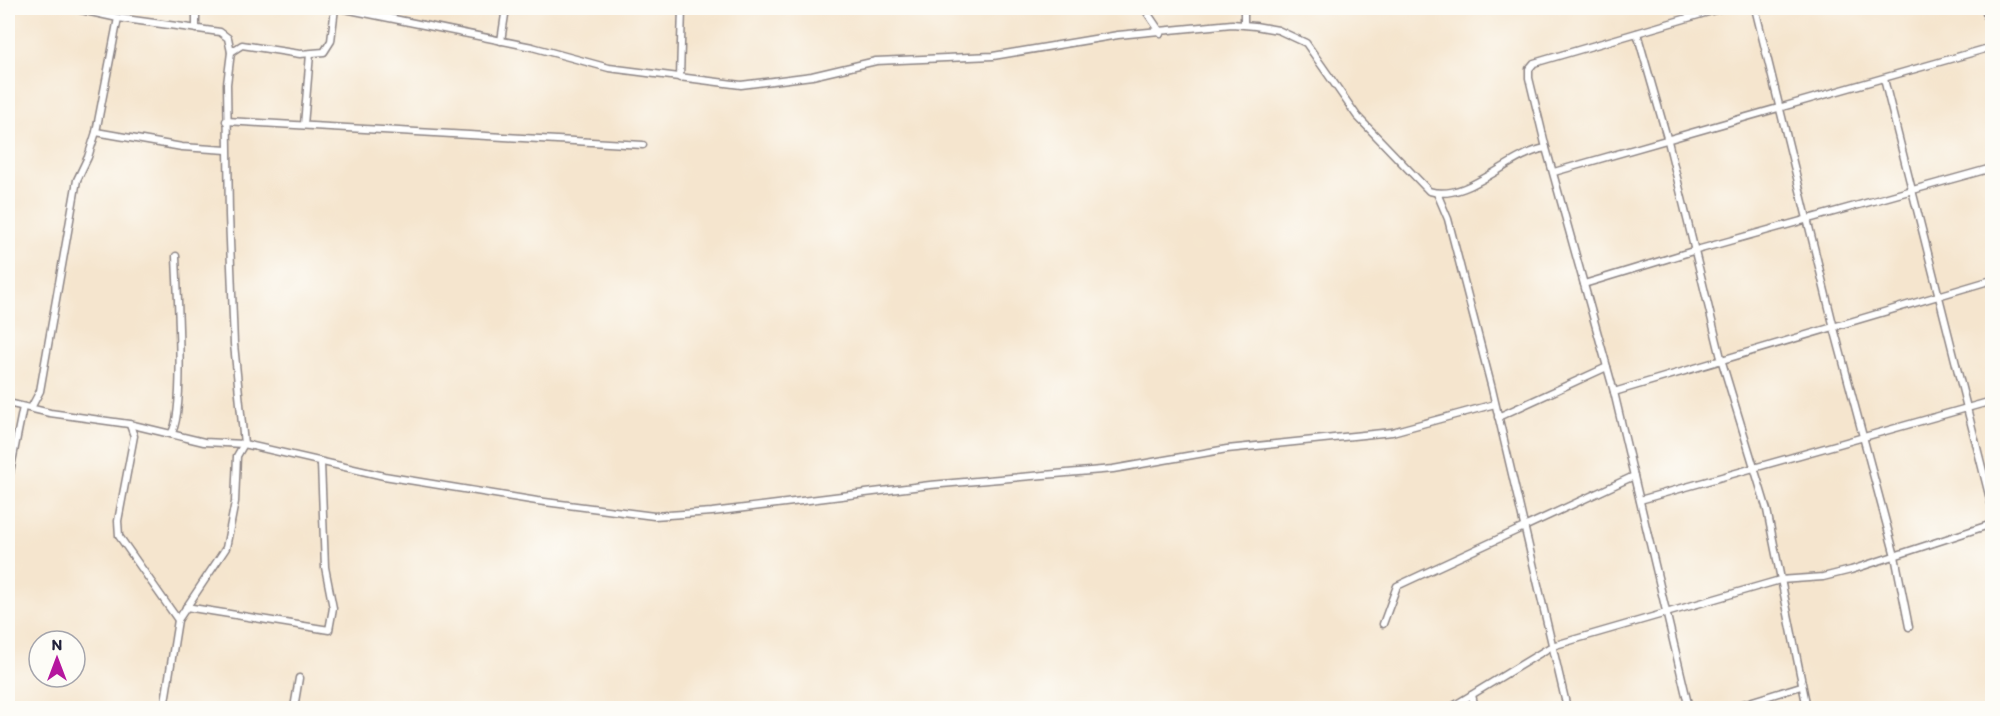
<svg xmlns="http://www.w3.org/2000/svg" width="2000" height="716" font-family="Itim,sans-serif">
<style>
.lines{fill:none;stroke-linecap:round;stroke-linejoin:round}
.street-casing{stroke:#8c8484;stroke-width:9}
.street{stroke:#fff;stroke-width:6}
</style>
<rect width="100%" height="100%" fill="#fdfcf7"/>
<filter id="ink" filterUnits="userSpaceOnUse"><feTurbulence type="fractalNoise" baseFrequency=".0167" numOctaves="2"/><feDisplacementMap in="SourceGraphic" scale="12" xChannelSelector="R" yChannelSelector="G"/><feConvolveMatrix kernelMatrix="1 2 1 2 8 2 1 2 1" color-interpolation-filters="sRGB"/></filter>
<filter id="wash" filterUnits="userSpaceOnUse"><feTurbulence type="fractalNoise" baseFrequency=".008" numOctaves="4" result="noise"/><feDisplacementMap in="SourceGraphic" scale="24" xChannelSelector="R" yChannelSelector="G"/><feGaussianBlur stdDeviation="1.35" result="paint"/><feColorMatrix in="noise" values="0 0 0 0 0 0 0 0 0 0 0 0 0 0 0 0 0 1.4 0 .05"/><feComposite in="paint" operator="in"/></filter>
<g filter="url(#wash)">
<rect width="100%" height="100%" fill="#f5e5ce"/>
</g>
<g filter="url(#ink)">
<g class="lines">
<g class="street-casing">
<g id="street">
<polyline points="72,8 118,18 220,32 228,38 231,52 227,84 229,215 234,344 244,444 237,456 235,502 226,548 178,620 164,708"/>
<path d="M340 8 532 47 609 68 741 85 812 76 876 61 993 56 1118 35 1232 24 1255 26 1278 30 1306 43 1357 116 1429 191C1468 203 1508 154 1546 148L1614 392 1689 708"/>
<polyline points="1144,8 1161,33"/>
<polyline points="1244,8 1244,24"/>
<polyline points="1755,8 1834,328 1895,556 1909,627"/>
<polyline points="1985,8 1992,40"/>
<polyline points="196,29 196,8"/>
<polyline points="1637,33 1668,141 1722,362 1767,510 1807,708"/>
<polyline points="501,41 506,8"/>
<polyline points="231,52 242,45 300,54 324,52 331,41 335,8"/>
<polyline points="680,78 682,8"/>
<polyline points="1884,79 1992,507"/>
<polyline points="226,121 643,145"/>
<polyline points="304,125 310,54"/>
<polyline points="96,132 182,147 227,150"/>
<polyline points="1546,148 1529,78 1529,69 1534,63 1722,8"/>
<polyline points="1554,172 1992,47"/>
<polyline points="1437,193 1448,219 1491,385 1567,708"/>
<polyline points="1584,284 1693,251 1992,168"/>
<polyline points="1614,392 1992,280"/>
<polyline points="8,403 50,413 129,424 204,442 244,444 384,476 537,501 654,516 712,512 930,485 1113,469 1227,449 1392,432 1495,404"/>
<polyline points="31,408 40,391 77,180 88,157 96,132 118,18"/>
<polyline points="1498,417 1607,367"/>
<polyline points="130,425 134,436 118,521 119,536 178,620"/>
<path d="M171 434C186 414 177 288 176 256"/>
<polyline points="8,482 23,407"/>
<polyline points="1640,500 1992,401"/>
<polyline points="186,607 329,630 333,608 325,567 321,463"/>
<polyline points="1383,624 1397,586 1634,476"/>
<polyline points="1472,695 1475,708"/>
<polyline points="294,708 299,678"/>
<polyline points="1450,708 1552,646 1780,580 1823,577 1851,570 1992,524"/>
<polyline points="1730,708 1801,686"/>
</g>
</g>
<use href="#street" class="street"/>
</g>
</g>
<rect width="2000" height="716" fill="none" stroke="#fdfcf7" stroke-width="30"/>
<g transform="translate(57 659)"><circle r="28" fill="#fdfcf7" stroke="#a5a5ac" stroke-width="1.5"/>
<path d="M0-4.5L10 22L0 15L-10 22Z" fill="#b5179e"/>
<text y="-9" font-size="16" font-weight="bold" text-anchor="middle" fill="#22223b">N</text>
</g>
</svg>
